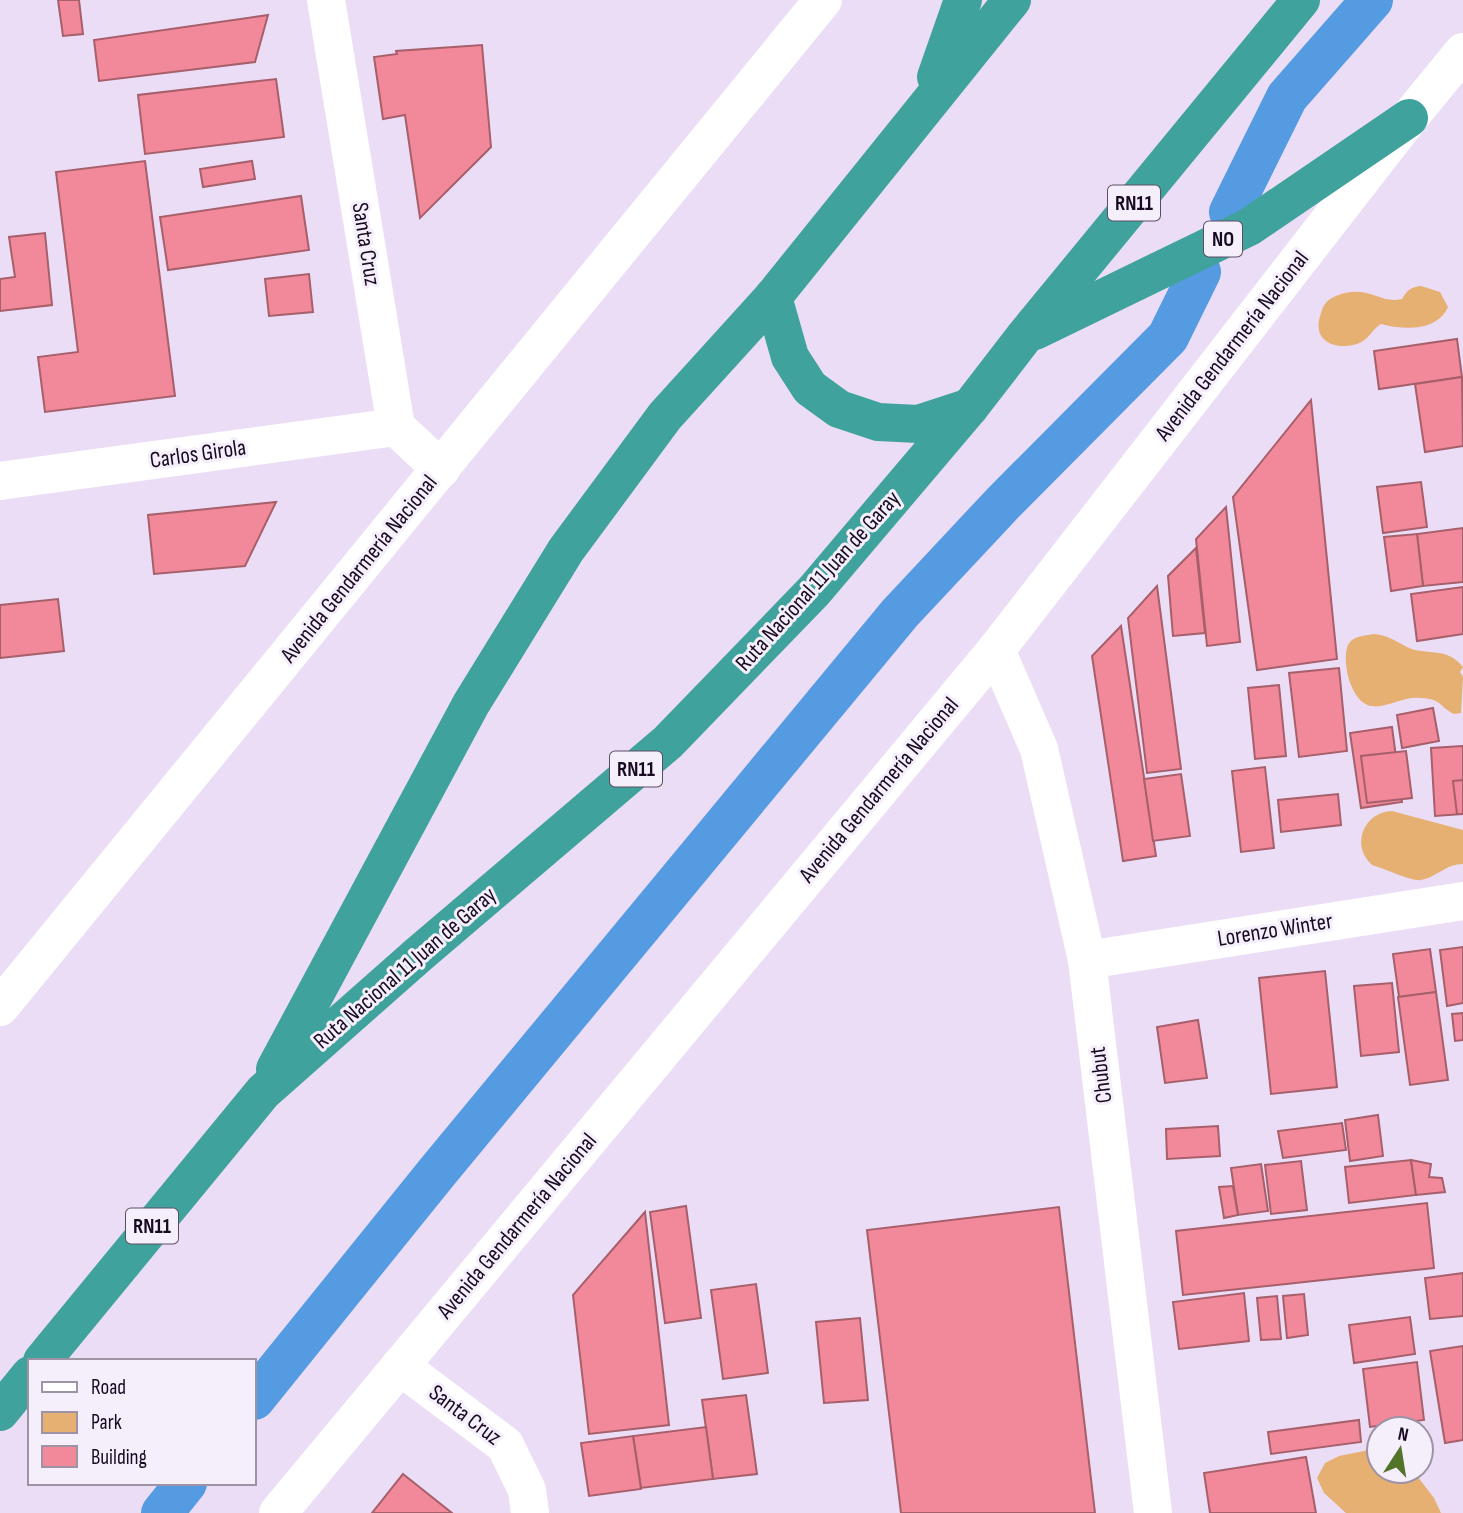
<svg xmlns="http://www.w3.org/2000/svg" width="1463" height="1513" font-family="'Sofia Sans Condensed',sans-serif">
<style>
.green{fill:#e5b072}
.lines{fill:none;stroke-linecap:round;stroke-linejoin:round}
.canal{stroke:#549be1;stroke-width:42}
.building{fill:#f1899a;stroke:#a75f6b;stroke-width:2}
.street{stroke:#fff;stroke-width:38}
.secondary{stroke:#fff;stroke-width:38}
.highway{stroke:#40a29c;stroke-width:38}
.labels{text-anchor:middle;dominant-baseline:central;stroke-width:6;stroke-linejoin:round;paint-order:stroke}
.shield{fill:#f5eefb;stroke:#5a4f62;stroke-width:2}
.shield-label{font-size:21px;font-weight:bold;fill:#180b21}
.street-label{font-size:23px;fill:#180b21;stroke:#f5eefb}
</style>
<rect width="100%" height="100%" fill="#ecddf7"/>
<g class="green">
<path d="M1421 286 1440 292 1448 307C1437 332 1403 330 1381 324 1372 329 1369 340 1357 344 1333 351 1311 340 1321 313 1323 305 1327 300 1334 297 1367 282 1379 305 1402 299 1407 290 1411 287 1421 286Z"/>
<path d="M1374 634C1389 636 1392 639 1405 646 1424 657 1446 645 1463 667L1460 672 1463 677 1461 713 1454 714C1439 707 1443 699 1421 698 1394 695 1368 726 1351 685 1347 676 1344 658 1347 648 1350 636 1363 636 1374 634Z"/>
<path d="M1392 811 1463 830V864C1446 864 1437 877 1421 880 1413 882 1383 868 1372 865 1350 845 1364 812 1392 811Z"/>
<polygon points="1379,1442 1379,1471 1416,1471 1414,1472 1434,1498 1441,1513 1346,1513 1324,1493 1317,1478 1325,1463 1339,1456 1374,1449"/>
</g>
<g class="lines">
<g class="canal">
<polyline points="1230,212 1287,97 1372,0"/>
<polyline points="254,1399 438,1171 900,613 1003,503 1168,337 1200,272"/>
<polyline points="162,1513 186,1483"/>
</g>
</g>
<g class="building">
<polygon points="58,0 79,0 83,34 63,36"/>
<polygon points="268,15 255,62 99,81 94,40"/>
<polygon points="482,45 491,147 420,218 405,115 383,119 374,57 397,54 396,51"/>
<polygon points="276,79 284,137 145,154 138,95"/>
<polygon points="145,161 175,396 45,412 38,357 78,352 56,172"/>
<polygon points="252,161 255,179 203,187 200,169"/>
<polygon points="301,196 309,250 168,270 160,217"/>
<polygon points="45,233 52,305 0,311 0,279 15,277 9,237"/>
<polygon points="309,274 313,312 269,316 265,279"/>
<polygon points="1457,339 1462,377 1379,389 1374,351"/>
<polygon points="1462,377 1463,446 1425,452 1415,384"/>
<polygon points="1311,400 1337,659 1257,670 1233,497"/>
<polygon points="1421,482 1427,527 1383,533 1377,487"/>
<polygon points="276,502 245,566 154,574 148,515"/>
<polygon points="1226,507 1240,642 1207,646 1196,539"/>
<polygon points="1463,528 1463,582 1423,586 1417,534"/>
<polygon points="1417,534 1423,586 1391,591 1384,537"/>
<polygon points="1196,548 1205,633 1173,636 1168,576"/>
<polygon points="1157,586 1181,769 1147,773 1128,618"/>
<polygon points="1463,587 1463,634 1417,641 1411,594"/>
<polygon points="58,599 64,651 0,658 0,605"/>
<polygon points="1121,626 1156,856 1123,861 1092,656"/>
<polygon points="1339,668 1347,751 1299,757 1289,673"/>
<polygon points="1279,685 1286,756 1255,759 1248,688"/>
<polygon points="1433,708 1439,741 1402,748 1397,715"/>
<polygon points="1392,727 1402,802 1361,808 1350,733"/>
<polygon points="1463,746 1463,814 1435,816 1431,748"/>
<polygon points="1406,751 1412,798 1367,803 1361,756"/>
<polygon points="1265,767 1274,848 1241,852 1232,771"/>
<polygon points="1181,774 1190,836 1153,841 1144,779"/>
<polygon points="1463,780 1463,814 1457,814 1453,781"/>
<polygon points="1338,794 1341,825 1281,832 1278,800"/>
<polygon points="1463,947 1463,1003 1447,1006 1440,950"/>
<polygon points="1430,949 1436,992 1399,997 1393,954"/>
<polygon points="1325,971 1337,1087 1271,1094 1259,978"/>
<polygon points="1392,983 1399,1052 1361,1056 1354,986"/>
<polygon points="1436,992 1448,1080 1410,1085 1398,997"/>
<polygon points="1463,1013 1463,1040 1455,1041 1452,1014"/>
<polygon points="1198,1020 1207,1078 1165,1083 1157,1027"/>
<polygon points="1378,1115 1383,1156 1350,1161 1345,1120"/>
<polygon points="1342,1123 1346,1150 1283,1158 1278,1131"/>
<polygon points="1218,1126 1220,1156 1167,1159 1166,1129"/>
<polygon points="1411,1160 1416,1195 1349,1203 1345,1167"/>
<polygon points="1411,1160 1431,1164 1429,1177 1442,1178 1445,1192 1416,1195"/>
<polygon points="1301,1161 1307,1210 1271,1214 1265,1165"/>
<polygon points="1261,1164 1268,1211 1238,1215 1231,1168"/>
<polygon points="1233,1186 1238,1215 1224,1218 1219,1187"/>
<polygon points="1427,1203 1434,1268 1183,1295 1176,1231"/>
<polygon points="686,1206 701,1318 665,1323 650,1212"/>
<polygon points="1059,1207 1095,1513 901,1513 867,1230"/>
<polygon points="645,1212 669,1425 589,1434 573,1295"/>
<polygon points="1463,1273 1463,1316 1430,1319 1425,1278"/>
<polygon points="756,1284 768,1373 723,1379 711,1290"/>
<polygon points="1244,1293 1249,1341 1179,1349 1173,1302"/>
<polygon points="1304,1294 1308,1335 1287,1338 1283,1296"/>
<polygon points="1277,1296 1281,1339 1261,1340 1257,1298"/>
<polygon points="1410,1317 1415,1354 1354,1363 1349,1325"/>
<polygon points="860,1318 868,1400 824,1403 816,1322"/>
<polygon points="1463,1346 1463,1440 1445,1443 1430,1351"/>
<polygon points="1417,1362 1424,1420 1370,1427 1363,1369"/>
<polygon points="746,1395 757,1474 713,1479 702,1400"/>
<polygon points="1359,1420 1361,1442 1271,1454 1268,1432"/>
<polygon points="706,1427 713,1479 641,1488 633,1436"/>
<polygon points="633,1436 641,1489 589,1496 581,1443"/>
<polygon points="1306,1457 1316,1513 1210,1513 1204,1473"/>
<polygon points="403,1474 452,1513 372,1513"/>
</g>
<g class="lines">
<g class="street">
<polyline points="326,0 396,427 441,469"/>
<polyline points="0,481 396,427"/>
<polyline points="996,650 1039,749 1087,960 1153,1513"/>
<polyline points="1087,960 1463,901"/>
<polyline points="400,1366 505,1445 527,1490 530,1513"/>
</g>
<g class="secondary">
<polyline points="0,1007 823,0"/>
<polyline points="278,1513 996,650 1409,118 1463,52"/>
</g>
<g class="highway">
<polyline points="936,77 963,0"/>
<polyline points="773,297 790,357 810,388 839,409 878,422 918,424 970,407"/>
<polyline points="1035,331 1249,227 1409,118"/>
<polyline points="275,1069 471,704 566,550 665,416 773,297 1012,0"/>
<polyline points="42,1361 263,1092 418,955 668,742 814,591 970,407 1024,337 1301,0"/>
<polyline points="0,1412 30,1375"/>
</g>
</g>
<g class="labels">
<g class="shield">
<rect x="1108" y="185.5" width="52" height="35" rx="5"/>
<rect x="1204" y="221.5" width="38" height="35" rx="5"/>
<rect x="610" y="751.5" width="52" height="35" rx="5"/>
<rect x="126" y="1208.5" width="52" height="35" rx="5"/>
</g>
<g class="shield-label">
<text x="1134" y="203">RN11</text>
<text x="1223" y="239">NO</text>
<text x="636" y="769">RN11</text>
<text x="152" y="1226">RN11</text>
</g>
<g class="street-label">
<text transform="translate(366 244) rotate(81)">Santa Cruz</text>
<text transform="translate(1232 346) rotate(-52)">Avenida Gendarmería Nacional</text>
<text transform="translate(198 454) rotate(-8)">Carlos Girola</text>
<text transform="translate(359 569) rotate(-51)">Avenida Gendarmería Nacional</text>
<text transform="translate(818 581) rotate(-48)">Ruta Nacional 11 Juan de Garay</text>
<text transform="translate(879 790) rotate(-50)">Avenida Gendarmería Nacional</text>
<text transform="translate(1275 930) rotate(-9)">Lorenzo Winter</text>
<text transform="translate(405 968) rotate(-41)">Ruta Nacional 11 Juan de Garay</text>
<text transform="translate(1101 1075) rotate(-97)">Chubut</text>
<text transform="translate(517 1226) rotate(-50)">Avenida Gendarmería Nacional</text>
<text transform="translate(465 1415) rotate(37)">Santa Cruz</text>
</g>
</g>
<rect x="28" y="1359" width="228" height="126" fill="#f5eefb" stroke="#9d93a4" stroke-width="2"/>
<rect x="42" y="1382" width="35" height="10" fill="#ffffff" stroke="#9d93a4" stroke-width="2"/>
<text x="91" y="1394" font-size="21" fill="#180b21">Road</text>
<rect x="42" y="1412" width="35" height="21" fill="#e5b072" stroke="#9d93a4" stroke-width="2"/>
<text x="91" y="1429" font-size="21" fill="#180b21">Park</text>
<rect x="42" y="1446" width="35" height="21" fill="#f1899a" stroke="#9d93a4" stroke-width="2"/>
<text x="91" y="1464" font-size="21" fill="#180b21">Building</text>
<g transform="translate(1400 1450) rotate(12)"><circle r="33" fill="#f5eefb" stroke="#9d93a4" stroke-width="2"/>
<path d="M0-5L12 26L0 18L-12 26Z" fill="#52732a"/>
<text y="-10" font-size="19" font-weight="bold" text-anchor="middle" fill="#180b21">N</text>
</g>
</svg>
